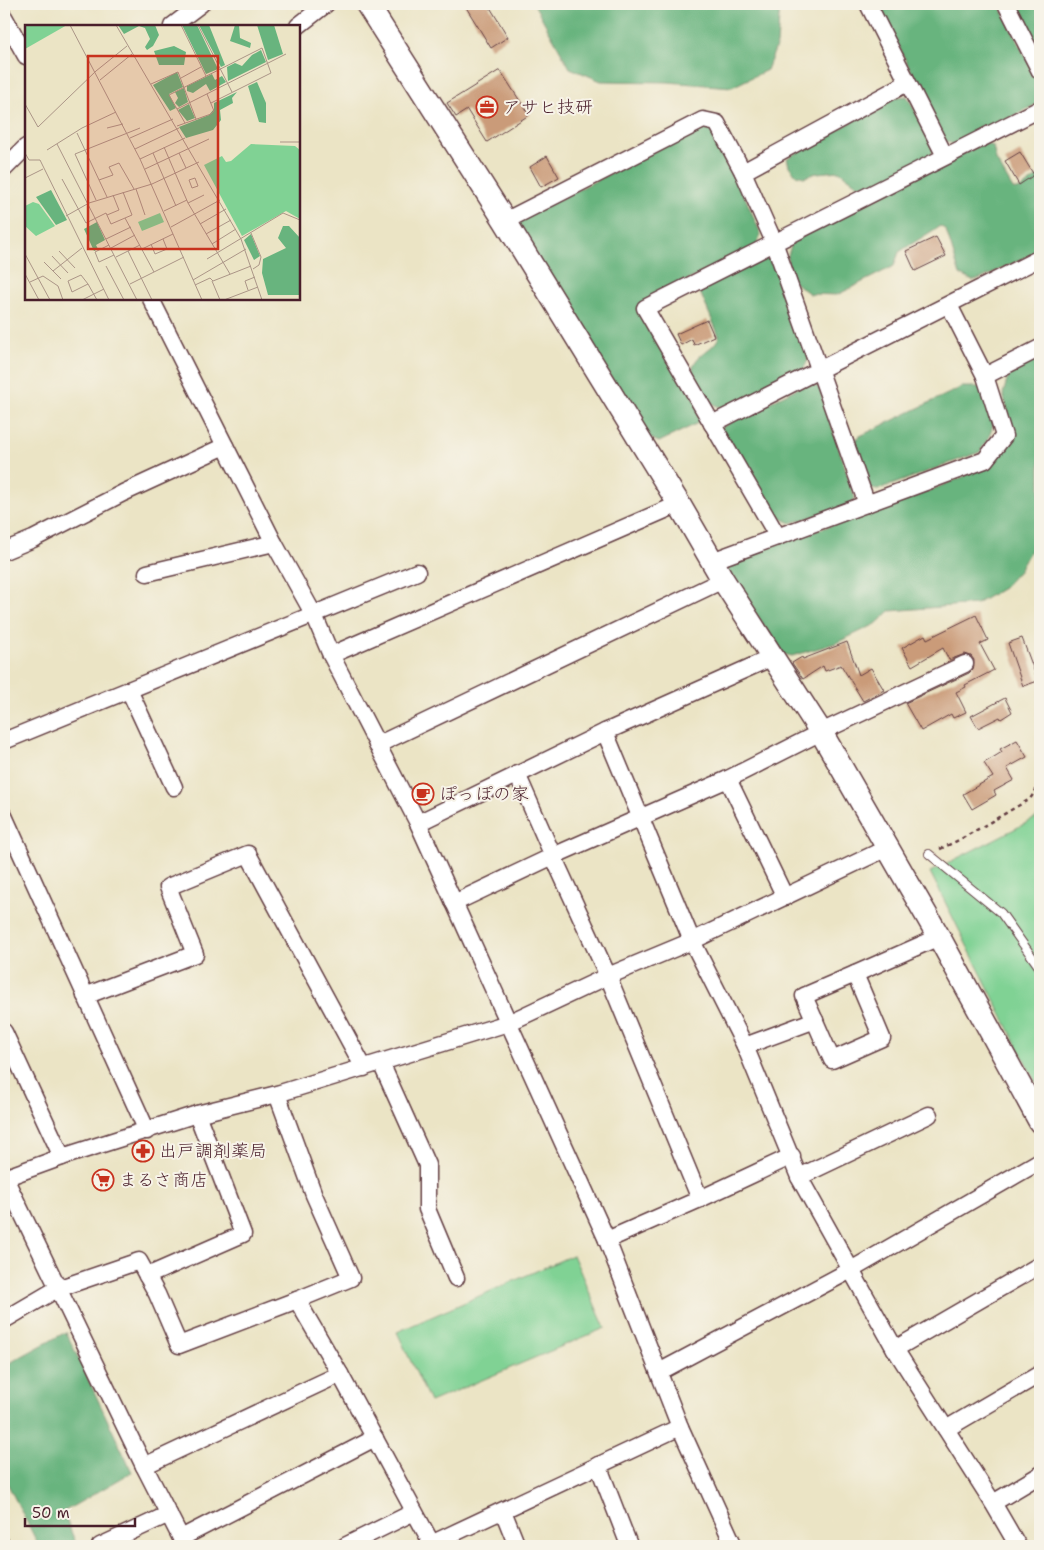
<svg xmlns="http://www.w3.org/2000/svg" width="1044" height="1550" font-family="'Shantell Sans','Klee One',sans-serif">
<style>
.green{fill:#80d294;stroke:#657860}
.forest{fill:#68b47e;stroke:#596a54}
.building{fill:#ca9b79}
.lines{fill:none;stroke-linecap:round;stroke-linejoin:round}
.lane-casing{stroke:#623d42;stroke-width:10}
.street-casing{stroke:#623d42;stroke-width:19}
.secondary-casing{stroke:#623d42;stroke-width:25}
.path{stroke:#623d42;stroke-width:2.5;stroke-dasharray:4 4;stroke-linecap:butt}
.lane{stroke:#fff;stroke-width:8}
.street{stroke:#fff;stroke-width:16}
.secondary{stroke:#fff;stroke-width:22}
.rail{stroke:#4a1f2b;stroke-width:4;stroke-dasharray:8 4;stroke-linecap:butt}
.labels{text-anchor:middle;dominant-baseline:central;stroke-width:4;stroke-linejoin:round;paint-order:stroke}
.poi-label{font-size:18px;fill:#4a1f2b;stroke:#f7f3e8;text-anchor:start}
.inset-road{fill:none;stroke:#ab9587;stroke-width:1}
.view{fill:#c8321e;fill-opacity:0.15;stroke:#c8321e;stroke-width:2.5}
.inset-edge{fill:none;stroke:#4a1f2b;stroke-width:2.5}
</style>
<rect width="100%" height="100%" fill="#f7f3e8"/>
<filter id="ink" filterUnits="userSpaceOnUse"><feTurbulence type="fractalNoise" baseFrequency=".02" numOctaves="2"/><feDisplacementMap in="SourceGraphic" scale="10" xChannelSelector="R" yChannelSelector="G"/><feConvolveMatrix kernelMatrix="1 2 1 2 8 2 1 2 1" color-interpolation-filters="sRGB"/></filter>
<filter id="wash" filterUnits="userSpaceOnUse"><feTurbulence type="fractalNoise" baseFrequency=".0096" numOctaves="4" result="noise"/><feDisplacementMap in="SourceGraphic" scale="20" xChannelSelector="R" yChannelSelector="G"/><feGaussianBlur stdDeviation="1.12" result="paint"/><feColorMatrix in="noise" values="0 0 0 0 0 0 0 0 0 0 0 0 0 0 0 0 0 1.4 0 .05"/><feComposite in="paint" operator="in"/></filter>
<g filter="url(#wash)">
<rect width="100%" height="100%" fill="#ebe4c5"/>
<g class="green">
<polygon points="1040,816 1040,1091 930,872"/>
<polygon points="573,1255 605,1328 430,1402 397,1332"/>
</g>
<g class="forest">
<polygon points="534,4 780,4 777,44 767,70 732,87 667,82 601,81 570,68"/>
<polygon points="878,4 999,4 1040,86 1040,95 1037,104 956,145 945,141"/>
<polygon points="1012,4 1040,4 1040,59"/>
<polygon points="907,96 934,146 931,157 869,187 858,185 839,171 817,173 804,177 796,175 789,166 787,158 896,97"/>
<polygon points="698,129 713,130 721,142 761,234 756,246 644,302 704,417 696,424 659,442 647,437 519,228 518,220"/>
<polygon points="984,143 993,146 996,160 1013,189 1019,190 1040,175 1040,250 981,279 973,281 960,275 946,230 940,226 899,252 894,266 837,295 810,294 791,280 787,258 793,240"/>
<path d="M763 254 773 255 809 358 803 370 725 409C708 403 709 402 699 387 678 357 715 353 719 336L699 290 702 286Z"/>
<polygon points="1040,356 1040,532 1019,571 1003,588 976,604 890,611 876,624 836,643 792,656 783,654 724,567 726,561 907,500 965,476 1008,443 1012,427 1003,394 1008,377 1026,363"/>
<polygon points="807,383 819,387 855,498 849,506 791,523 776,516 720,434 720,428"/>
<path d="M962 387H981C994 419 1000 421 980 452L878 490 871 489 854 444 858 437Z"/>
<polygon points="66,1332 132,1472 63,1512 77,1546 39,1546 4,1477 4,1366"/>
</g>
<g id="blocks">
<g class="building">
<polygon points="464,4 488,4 508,37 491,48"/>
<polygon points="500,70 529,115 487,142 467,110 456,117 447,103"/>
<polygon points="1020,152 1034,175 1019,185 1005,161"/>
<polygon points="547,156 559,177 541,187 530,167"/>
<polygon points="936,237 946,256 915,271 906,251"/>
<polygon points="707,320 714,336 694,345 692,339 681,345 676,334"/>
<polygon points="976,615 988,640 980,644 994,670 965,685 966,687 956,692 966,712 953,718 951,714 921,731 905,703 969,673 973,669 974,660 971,656 965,654 949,660 943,648 912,666 902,648 925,635 927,639"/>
<polygon points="1022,638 1038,681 1023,686 1008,643"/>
<polygon points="847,642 859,675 871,668 884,690 863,701 841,665 825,671 823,666 803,679 792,663 802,657 803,659"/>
<polygon points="1005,698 1012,712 1001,719 1000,717 978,728 971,716"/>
<polygon points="1017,740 1027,757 1007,768 1014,780 994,791 996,795 972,809 963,794 993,777 984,763 1002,752 1000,749"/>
</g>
</g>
</g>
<g filter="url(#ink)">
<use href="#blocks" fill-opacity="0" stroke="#623d42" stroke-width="1"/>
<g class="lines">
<g class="lane-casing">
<polyline id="lane" points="929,854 1001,913 1040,968"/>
</g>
<g class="street-casing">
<g id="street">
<polyline points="868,4 945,156"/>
<polyline points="1006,4 1040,71"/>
<polyline points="4,17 26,56"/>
<polyline points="172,26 201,4"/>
<polyline points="298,26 326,4"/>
<polyline points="4,169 26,147"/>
<polyline points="743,172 907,83"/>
<polyline points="505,221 703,120 717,123 743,172 774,242 867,504"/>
<polyline points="151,299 274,543 314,615 331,655 418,823 607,1240 680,1427 734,1546"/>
<polyline points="985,376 1040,348"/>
<polyline points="712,424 1040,258"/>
<polyline points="778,537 645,308 1040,109"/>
<polyline points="4,551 33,539 123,493 225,446"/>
<polyline points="712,561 985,460 1004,436 985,376 949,305"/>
<polyline points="147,573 274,543"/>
<polyline points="331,655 679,504"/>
<polyline points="129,690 174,787"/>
<polyline points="605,732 692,941 745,1046 799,1177 895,1349 993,1503 1018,1546"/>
<polyline points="4,741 417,572"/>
<polyline points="377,745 723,580"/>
<polyline points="517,774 553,856 608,976 700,1199"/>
<polyline points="728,779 785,897"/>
<polyline points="4,816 147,1131"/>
<polyline points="418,823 605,732 773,657"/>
<polyline points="454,903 553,856 728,779 821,732 965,664"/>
<polygon points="855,974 882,1038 832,1060 804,996"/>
<polyline points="855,974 939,937"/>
<polyline points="85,996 195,954 168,887 248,854 364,1068"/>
<polyline points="4,1032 62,1157"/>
<polyline points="745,1046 815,1020"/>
<polyline points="381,1063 427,1165 427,1209 456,1278"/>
<polyline points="4,1176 144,1466 185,1546"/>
<polyline points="799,1177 929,1115"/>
<polyline points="4,1178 62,1157 197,1114 277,1094 508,1023 608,976 692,941 887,848"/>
<polyline points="607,1240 700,1199 792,1156"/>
<polyline points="147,1276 243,1234 197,1114"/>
<polyline points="297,1300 340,1374 433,1546"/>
<polyline points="4,1320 57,1289 139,1261 157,1294 179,1345 297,1300 351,1278 314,1195 277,1094"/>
<polyline points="895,1349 1040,1265"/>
<polyline points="659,1372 851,1270 1040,1161"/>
<polyline points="946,1429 1040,1374"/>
<polyline points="598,1465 629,1545 626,1546"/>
<polyline points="144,1466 340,1374"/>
<polyline points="993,1503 1040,1475"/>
<polyline points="503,1511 517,1546"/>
<polyline points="181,1538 375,1438"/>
<polyline points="431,1544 680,1427"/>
<polyline points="100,1546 169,1514"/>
<polyline points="345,1546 414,1512"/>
</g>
</g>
<g class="secondary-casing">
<polyline id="secondary" points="367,4 505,221 679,504 723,580 821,732 939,937 1040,1122"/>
</g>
<polyline class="path" points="940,849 961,839 1030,799 1040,784"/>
<use href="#lane" class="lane"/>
<use href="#street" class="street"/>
<use href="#secondary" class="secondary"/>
<polyline class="rail" points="4,1534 10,1546"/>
</g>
</g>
<defs>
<g id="office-ring" transform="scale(1.125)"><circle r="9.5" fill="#f7f3e8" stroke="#c8321e" stroke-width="1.5"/><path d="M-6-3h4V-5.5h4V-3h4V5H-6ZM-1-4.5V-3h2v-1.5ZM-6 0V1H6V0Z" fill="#c8321e"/></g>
<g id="cafe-ring" transform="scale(1.125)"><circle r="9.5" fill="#f7f3e8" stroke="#c8321e" stroke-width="1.5"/><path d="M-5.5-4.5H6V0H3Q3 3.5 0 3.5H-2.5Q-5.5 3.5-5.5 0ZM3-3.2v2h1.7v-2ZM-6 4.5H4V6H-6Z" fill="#c8321e"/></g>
<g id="pharmacy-ring" transform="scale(1.125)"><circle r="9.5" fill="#f7f3e8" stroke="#c8321e" stroke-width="1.5"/><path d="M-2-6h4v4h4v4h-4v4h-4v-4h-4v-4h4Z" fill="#c8321e"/></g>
<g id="supermarket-ring" transform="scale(1.125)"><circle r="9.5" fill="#f7f3e8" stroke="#c8321e" stroke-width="1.5"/><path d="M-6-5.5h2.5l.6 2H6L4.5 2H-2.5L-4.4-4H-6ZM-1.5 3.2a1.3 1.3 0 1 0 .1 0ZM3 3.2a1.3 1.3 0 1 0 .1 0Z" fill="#c8321e"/></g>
</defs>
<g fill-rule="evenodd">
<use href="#office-ring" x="487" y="107"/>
<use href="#cafe-ring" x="423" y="794"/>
<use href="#pharmacy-ring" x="143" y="1151"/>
<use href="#supermarket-ring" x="103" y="1180"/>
</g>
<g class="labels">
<g class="poi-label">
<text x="503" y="107">アサヒ技研</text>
<text x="439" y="794">ぽっぽの家</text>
<text x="159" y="1151">出戸調剤薬局</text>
<text x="119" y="1180">まるさ商店</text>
</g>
</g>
<g transform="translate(25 25)">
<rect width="275" height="275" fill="#ebe4c5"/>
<path d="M0 0H42L0 24ZM226 119 270 121 275 125V194L261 186 217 211 179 140 197 131 201 137 206 136ZM8 177 14 179 30 201 11 211 0 201V181ZM135 188 139 197 117 206 113 197Z" fill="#80d294"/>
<path d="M93 0H130L134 10 128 21 122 25 120 22 125 14 120 3 114 1 99 9ZM157 0H172L193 44 181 49ZM174 0H184L200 40 196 42ZM210 0H214L215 13 226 18 225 23 205 16ZM232 0H249L258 29 243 35ZM149 21 161 27 159 40H134L129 26ZM236 25 241 37 203 56 202 42 210 38 217 41 227 30ZM152 47 158 62 144 69 151 83 145 86 128 60ZM187 49 190 55 197 51 201 57 185 66 181 59 168 68 162 66V61ZM232 57 241 78V98L234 97 223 61ZM159 63 163 77 154 82 150 78 153 73 150 67ZM212 67 207 73 208 78 195 85 196 95 188 105 161 113 154 102 184 90 189 84V78ZM164 79 170 93 162 96 153 85ZM26 165 42 195 31 200 11 172ZM72 197 80 215 71 220 73 224 69 226 59 204ZM258 201H264L275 213V270H243L237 248 238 234 261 223 253 213ZM226 209 235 231 229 235 219 215Z" fill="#68b47e"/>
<path class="inset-road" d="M45 0 115 134 177 275M91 0 216 214 237 275M156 0 181 51M173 0 207 67M156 53 176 42M75 55 107 29M126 59 153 47 171 94M0 79 13 102 71 46 102 21M152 84 261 29M160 98 144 70 237 23 246 48 186 78M152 101 186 89 189 86 182 69M82 103 98 99M52 108 82 172M105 113 148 94M255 117H275M32 119 112 275M139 122 163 178 205 249M110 124 154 103M22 125 57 103 91 87M0 128 4 135H15L84 275M128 128 151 181M154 128 161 143M115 134 160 113M120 144 184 114M0 153 18 144M170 153 173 161 167 163 164 155ZM37 154 61 198 81 188 86 199 107 190 98 167M74 155 88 150 84 142 94 138 109 164M111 164 120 190M71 175 50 129 115 103M163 178 179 170M139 186 162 175M82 190 94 185 88 170M41 191 64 178 127 159 174 137M100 193 129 247M175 199 201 184M146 202 195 175M226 208 236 232 234 240 228 244M181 209 206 195M81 214 106 202M126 219 130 229 142 224 138 214M187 219 211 204M84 220 70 227 74 237 89 230M86 223 110 210M117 224 148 209M34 226 50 243M103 226 127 275M0 229 25 275M27 231 43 248M91 232 115 220M182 234 258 188 275 195M19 237 36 254M81 241 99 275M28 246 57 223M0 249 14 275M56 250 63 259 47 267 43 256ZM168 255 221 224M187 256 195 275M5 257 18 251 33 261 38 275M63 259 72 275M105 259 159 232M170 260 185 253 188 256 226 241M223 265 220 256 230 252M57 275 79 264M199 275 233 262"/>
<path class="view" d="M63 31H193V224H63Z"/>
<rect width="275" height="275" class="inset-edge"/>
</g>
<rect width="1044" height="1550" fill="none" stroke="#f7f3e8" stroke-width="20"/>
<path d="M25 1518v8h110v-8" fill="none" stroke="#4a1f2b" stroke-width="2.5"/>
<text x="32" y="1518" font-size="15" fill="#4a1f2b" stroke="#f7f3e8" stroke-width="4" paint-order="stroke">50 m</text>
</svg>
